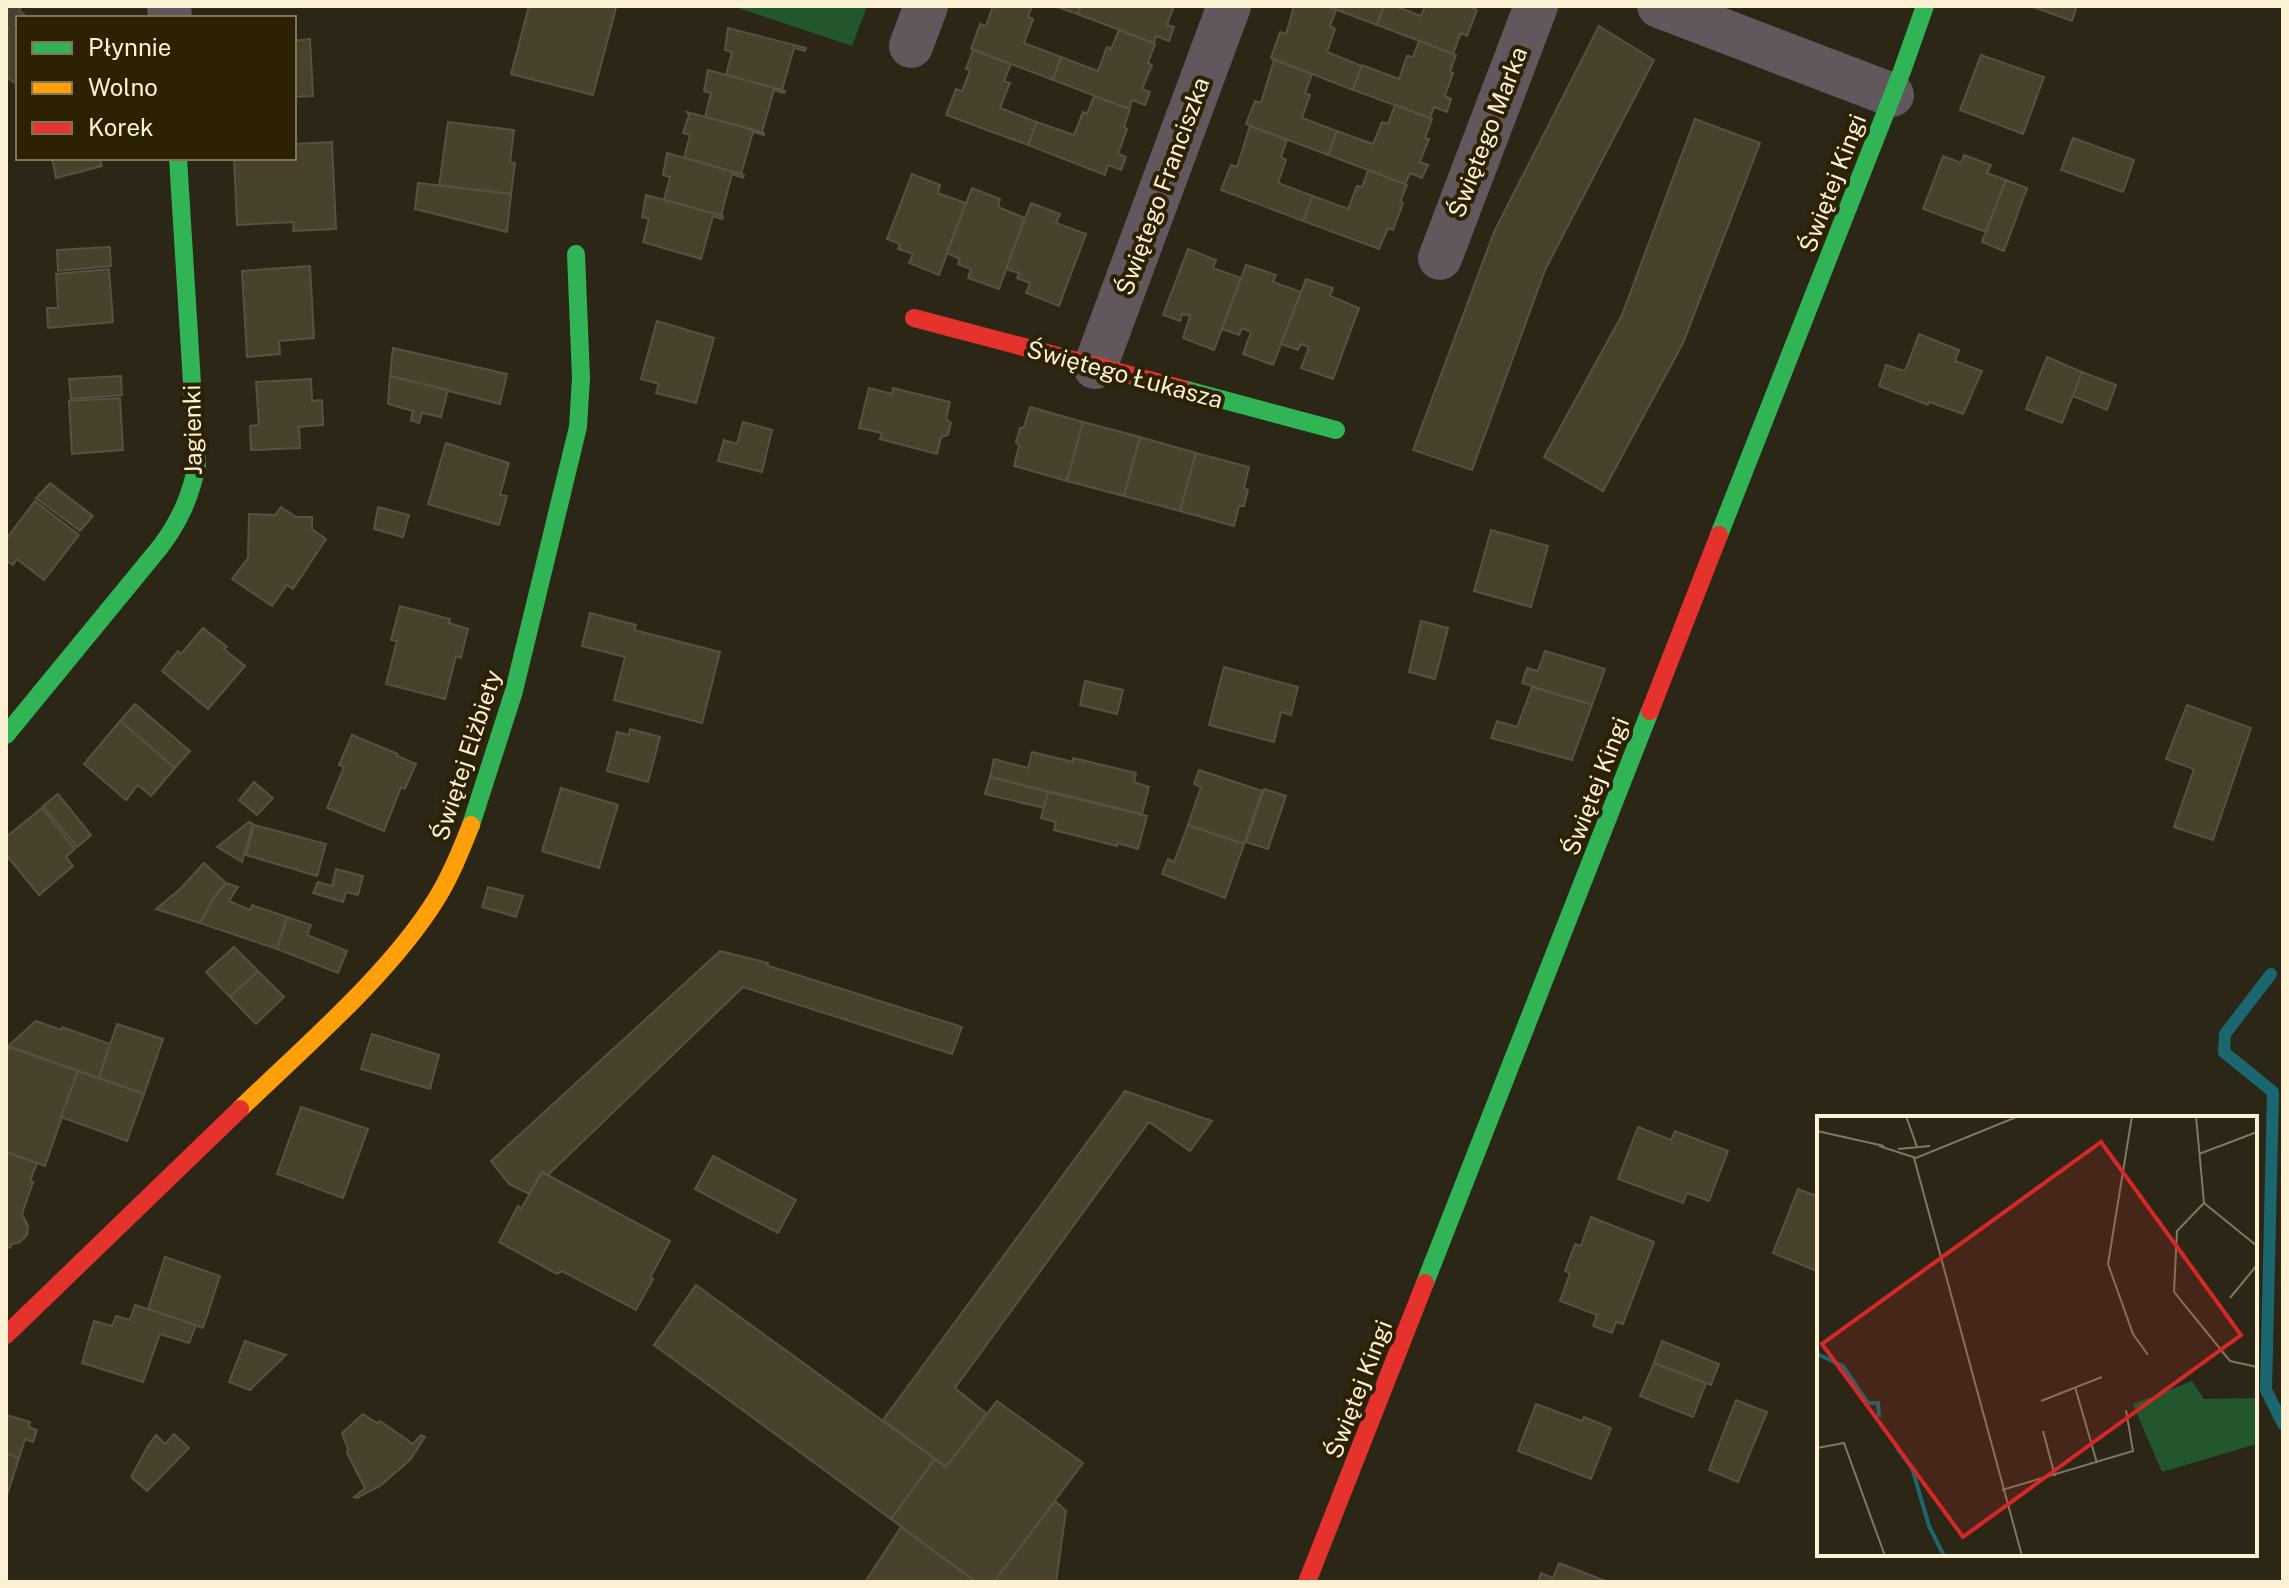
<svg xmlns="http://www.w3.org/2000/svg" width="2289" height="1588" font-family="'Public Sans',sans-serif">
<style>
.green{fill:#22562c}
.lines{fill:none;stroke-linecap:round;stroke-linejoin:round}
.stream{stroke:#1b6770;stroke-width:12}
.building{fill:#48412c;stroke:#57513f;stroke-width:2}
.street{stroke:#62575d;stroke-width:44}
.fast{stroke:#30b455;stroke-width:18}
.slow{stroke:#ff9f0a;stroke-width:18}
.jam{stroke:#e5322d;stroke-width:18}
.labels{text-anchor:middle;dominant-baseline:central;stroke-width:8;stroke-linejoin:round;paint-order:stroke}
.street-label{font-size:24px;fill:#fcf1d3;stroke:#2c2103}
.inset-river{fill:none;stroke:#1b6770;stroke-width:4}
.inset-road{fill:none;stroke:#7f7762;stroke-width:2}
.view{fill:#d62828;fill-opacity:0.15;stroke:#d62828;stroke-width:4}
.inset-edge{fill:none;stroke:#fcf1d3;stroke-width:4}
</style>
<rect width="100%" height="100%" fill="#2c2616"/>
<polygon class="green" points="732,6 867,6 852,46"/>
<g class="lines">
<polyline class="stream" points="2271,974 2225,1034 2224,1052 2273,1092 2266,1390 2283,1424"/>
</g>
<g class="building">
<polygon points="6,6 22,6 19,11 29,18 18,18 18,85 6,77 6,33 9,28 6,26"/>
<polygon points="529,6 608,6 616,8 593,95 511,74"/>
<polygon points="993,6 1032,6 1028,17 1033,19 1024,43 1061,57 1053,80 971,49 980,24 986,26"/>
<polygon points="1055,6 1081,6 1077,14"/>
<polygon points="1081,6 1174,6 1167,25 1174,27 1169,41 1156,36 1154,43 1077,14"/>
<polygon points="1294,6 1326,6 1336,10 1330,26 1335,29 1327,52 1362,66 1353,90 1271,58 1280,32 1286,34"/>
<polygon points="1326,6 1384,6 1377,25"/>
<polygon points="1384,6 1395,6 1421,16 1425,6 1474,6 1473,8 1477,10 1467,36 1461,33 1453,54 1377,25"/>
<polygon points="2030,6 2077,6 2072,21"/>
<polygon points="1599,26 1654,60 1545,270 1472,470 1413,450 1494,232"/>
<polygon points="728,28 806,48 805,51 794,48 782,90 726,75 732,52 725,50"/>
<polygon points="1119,30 1155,44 1148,63 1152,65 1142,89 1150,92 1145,105 1132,100 1129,109 1053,80 1061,57 1098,71 1107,47 1111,49"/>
<polygon points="310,39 313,96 294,97 294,41"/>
<polygon points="1419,41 1456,55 1450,72 1453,73 1445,96 1451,99 1447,112 1434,107 1430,118 1353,90 1362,65 1399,79 1407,56 1413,57"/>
<polygon points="973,50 1011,64 1004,81 1010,83 1000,108 1037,122 1028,145 946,115 956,89 962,91 970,70 966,69"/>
<polygon points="1981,55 2044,77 2023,134 1960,110"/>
<polygon points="1274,60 1312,74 1305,93 1310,95 1302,118 1337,131 1328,155 1246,124 1255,101 1261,103"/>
<polygon points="708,70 785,91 784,93 774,90 762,132 705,117 711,93 704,91"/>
<polygon points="1094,96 1130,109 1124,127 1127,129 1118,154 1126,157 1121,170 1108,165 1105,175 1028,145 1037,122 1074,135 1083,112 1087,114"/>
<polygon points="1395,105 1432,119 1425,138 1429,139 1420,162 1428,165 1422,178 1410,173 1405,184 1328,155 1337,131 1373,144 1382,122 1388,124"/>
<polygon points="687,112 764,133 764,135 753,132 741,174 684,158 690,135 683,133 689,115"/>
<polygon points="1695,119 1760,143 1683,343 1603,491 1544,457 1622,315"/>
<polygon points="448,122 514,130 510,162 515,163 511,194 439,186"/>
<polygon points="1250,126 1287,140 1281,157 1286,160 1278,183 1313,196 1303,221 1221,190 1231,165 1237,167"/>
<polygon points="2073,138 2134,160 2123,192 2061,170"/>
<polygon points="332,142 336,229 293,231 294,222 237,225 234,158 294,158 294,144"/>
<polygon points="667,153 744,175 743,178 732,174 721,216 664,200 670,177 663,175"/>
<polygon points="1964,155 1991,165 1987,173 2006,180 1986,232 1923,209 1943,156 1961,163"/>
<polygon points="52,158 103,158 103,159 100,160 102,166 56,178"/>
<polygon points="1368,170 1407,185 1400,202 1403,203 1393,230 1388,228 1379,249 1303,221 1313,196 1348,209 1357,186 1362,187"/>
<polygon points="912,174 940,185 938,193 966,203 939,275 909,263 913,254 898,249 900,244 887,239"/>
<polygon points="2006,180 2027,188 2004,251 1982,242"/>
<polygon points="418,183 511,194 507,232 415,209"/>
<polygon points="972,188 1000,199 998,207 1025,218 999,289 968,278 971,269 958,264 960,259 947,253"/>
<polygon points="646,195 723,216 722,219 713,216 701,259 643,242 649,219 642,217"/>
<polygon points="1031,203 1060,214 1056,223 1086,234 1059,306 1026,293 1030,283 1017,278 1019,273 1006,269"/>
<polygon points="110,247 111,266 58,271 57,250"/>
<polygon points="1188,249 1216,260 1213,268 1241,278 1214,350 1183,338 1190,316 1182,314 1180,321 1163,315"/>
<polygon points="1246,265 1276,275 1273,282 1301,292 1273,365 1243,354 1251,332 1242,328 1239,335 1222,329"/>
<polygon points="310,266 314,338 279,341 280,354 247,357 242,271"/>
<polygon points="109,269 113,322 48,328 47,308 58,308 56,274"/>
<polygon points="1306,279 1333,288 1330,296 1359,308 1333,379 1301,368 1309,347 1301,344 1298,350 1281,344"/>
<polygon points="657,321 714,338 696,403 656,393 659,384 641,379"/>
<polygon points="1919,334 1959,350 1955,361 1982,371 1963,414 1929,402 1928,405 1879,386 1886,365 1905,371"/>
<polygon points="393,348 507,374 500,404 390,376"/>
<polygon points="2047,357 2082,372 2062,423 2026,409"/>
<polygon points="2082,372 2116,385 2107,410 2073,396"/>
<polygon points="121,376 122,395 71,399 69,379"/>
<polygon points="390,376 448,390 441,417 422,413 419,423 411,420 413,411 388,404"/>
<polygon points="311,379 312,401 322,400 323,425 299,427 300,448 251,450 250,426 259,425 256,382"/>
<polygon points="869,388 892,394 893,388 950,402 946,419 951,423 948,435 941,437 937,454 880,439 882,433 859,428"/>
<polygon points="120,398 123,450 72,454 69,401"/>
<polygon points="1030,407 1083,422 1067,481 1014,466 1019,446 1016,442 1020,428 1024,427"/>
<polygon points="743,422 772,430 762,472 718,461 724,440 737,444"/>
<polygon points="1083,422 1140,437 1124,496 1067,481"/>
<polygon points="1140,437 1196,453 1180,511 1124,496"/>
<polygon points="446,443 509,463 500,495 507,496 499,525 428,504"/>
<polygon points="1196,453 1249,467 1244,488 1248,490 1244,506 1239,506 1234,526 1180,511"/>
<polygon points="50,483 93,516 80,531 36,498"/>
<polygon points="35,501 79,535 44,580 17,559 13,565 6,560 6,539"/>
<polygon points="281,507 296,517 312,517 312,529 326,539 293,589 287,585 272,606 232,579 248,558 249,514 275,515"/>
<polygon points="378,507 409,515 403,537 374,529"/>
<polygon points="1491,530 1548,546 1531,607 1474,591"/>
<polygon points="400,606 450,619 449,623 468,629 461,658 456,656 445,699 386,684 397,641 391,640"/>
<polygon points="590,613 636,625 634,630 720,652 702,723 614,700 625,657 582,646"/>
<polygon points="1421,621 1448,628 1435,679 1409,672"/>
<polygon points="203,628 227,647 224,649 245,666 208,709 162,671 178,651 181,654"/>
<polygon points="1545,651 1605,669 1592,705 1522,683 1527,668 1538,671"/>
<polygon points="1224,667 1298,687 1291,715 1281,712 1274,742 1209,725"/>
<polygon points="1085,681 1123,690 1117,714 1080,705"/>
<polygon points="1532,687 1592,705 1572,760 1491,738 1497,721 1517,727"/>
<polygon points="135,704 190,751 175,768 120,721"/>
<polygon points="2187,705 2251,728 2213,840 2174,827 2194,769 2166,759"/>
<polygon points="120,721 175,768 151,796 138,785 126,800 84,764"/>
<polygon points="630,729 660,737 648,782 607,771 617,732 629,735"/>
<polygon points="352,735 398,754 397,756 416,764 405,789 401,787 384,831 327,808 344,767 339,765"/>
<polygon points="1032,752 1073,762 1073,758 1136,773 1134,782 1149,787 1142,814 990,777 994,759 1028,768"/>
<polygon points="1199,770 1262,791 1244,844 1188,825 1201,787 1194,784"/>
<polygon points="990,777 1048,792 1044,808 985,794"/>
<polygon points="254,782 273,798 257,815 239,800"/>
<polygon points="561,788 618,805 599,868 542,851"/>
<polygon points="1264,789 1286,796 1268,849 1246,842"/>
<polygon points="1048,792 1147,816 1138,849 1118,843 1117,846 1054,830 1056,822 1041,818"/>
<polygon points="58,794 91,835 77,847 43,806"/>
<polygon points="42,808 75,849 66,857 73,866 39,895 6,855 6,837"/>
<polygon points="249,822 253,824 242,862 217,847"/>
<polygon points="254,825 326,844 317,876 246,855"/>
<polygon points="1188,825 1244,844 1225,898 1162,874 1168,859 1174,862"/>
<polygon points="204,863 226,883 215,896 200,923 156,909 180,889"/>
<polygon points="336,869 363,876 358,895 346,892 343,902 313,893 318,882 332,886"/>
<polygon points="226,883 238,887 229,901 250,910 252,905 287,917 277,949 200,923 215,896"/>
<polygon points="488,887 523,896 516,917 482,907"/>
<polygon points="287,917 311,925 307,935 347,951 338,973 277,949"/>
<polygon points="234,947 258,971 230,997 206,972"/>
<polygon points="720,951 768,963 766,965 962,1027 952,1054 743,987 548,1175 542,1172 529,1194 509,1184 491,1161"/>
<polygon points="258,971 284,997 256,1024 230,997"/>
<polygon points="36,1021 61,1030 62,1027 110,1044 99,1078 8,1046"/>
<polygon points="117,1024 163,1039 144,1094 99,1078"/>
<polygon points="372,1034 439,1055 430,1089 361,1069"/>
<polygon points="9,1047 78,1071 45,1166 6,1152 6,1055"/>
<polygon points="78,1071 144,1094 127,1141 61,1117"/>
<polygon points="1125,1091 1212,1121 1190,1151 1149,1122 955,1388 987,1414 946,1467 883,1420"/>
<polygon points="301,1107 368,1129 343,1198 277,1174"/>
<polygon points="1638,1127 1671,1140 1675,1131 1728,1151 1709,1201 1687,1193 1683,1203 1618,1179"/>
<polygon points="6,1152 37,1163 30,1181 33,1182 22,1214 28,1226 27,1235 20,1242 12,1244 10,1248 6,1246"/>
<polygon points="713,1156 796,1200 778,1233 695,1189"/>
<polygon points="542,1172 670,1241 650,1278 653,1279 636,1310 562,1271 557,1274 499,1242 518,1206 521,1209"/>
<polygon points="1798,1189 1819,1197 1819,1272 1773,1253"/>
<polygon points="1591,1217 1654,1242 1623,1324 1616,1322 1612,1333 1593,1326 1597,1315 1560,1301 1570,1273 1565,1271 1575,1244 1581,1246"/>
<polygon points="165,1257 220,1276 203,1328 148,1309"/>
<polygon points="696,1285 935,1459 891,1519 654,1345"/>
<polygon points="135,1305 196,1325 189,1343 160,1334 143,1382 82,1363 94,1321 112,1326 116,1316 130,1320"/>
<polygon points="245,1341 286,1355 250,1390 229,1382"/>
<polygon points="1662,1341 1719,1364 1711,1385 1654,1363"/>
<polygon points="1654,1363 1706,1383 1693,1417 1640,1396"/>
<polygon points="1736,1400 1767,1412 1738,1482 1709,1470"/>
<polygon points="997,1401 1083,1463 994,1582 976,1582 891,1519 935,1459 946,1467"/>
<polygon points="1536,1404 1582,1421 1584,1417 1611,1428 1591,1479 1518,1451"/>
<polygon points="363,1414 377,1423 380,1421 413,1444 421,1435 425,1437 410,1460 380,1486 357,1498 354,1497 365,1488 347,1453 348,1449 342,1433"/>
<polygon points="6,1415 30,1422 29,1427 37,1430 33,1442 25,1439 19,1458 6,1453"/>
<polygon points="174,1434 189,1448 147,1491 131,1477 148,1446 156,1435 165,1444"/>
<polygon points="6,1453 19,1458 6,1498"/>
<polygon points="1055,1501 1066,1511 1056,1582 994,1582"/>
<polygon points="901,1527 976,1582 865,1582"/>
<polygon points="1559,1563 1608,1582 1538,1582 1541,1573 1553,1578"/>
</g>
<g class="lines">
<g class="street">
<polyline points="169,6 170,18"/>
<polyline points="1659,6 1892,95"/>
<polyline points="911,46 926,6"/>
<polyline points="1440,258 1536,6"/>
<polyline points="1095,367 1229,6"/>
</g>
<g class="fast">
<polyline points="1183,389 1336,430"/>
<polyline points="1719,535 1902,71 1925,6"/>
<path d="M6 735 161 546C180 520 191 496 197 464L178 158"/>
<polyline points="471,825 514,691 578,427 581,378 576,254"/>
<polyline points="1425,1283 1650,711"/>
</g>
<path class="slow" d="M240 1109C305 1046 390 974 437 898 451 875 461 850 471 825"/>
<g class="jam">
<polyline points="914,318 1183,389"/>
<polyline points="1650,711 1719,535"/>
<polyline points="6,1335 240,1109"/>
<polyline points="1307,1582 1425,1283"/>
</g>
</g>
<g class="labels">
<g class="street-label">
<text transform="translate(1487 132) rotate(-69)">Świętego Marka</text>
<text transform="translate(1832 183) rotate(-69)">Świętej Kingi</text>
<text transform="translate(1162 186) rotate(-70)">Świętego Franciszka</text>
<text transform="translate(1125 374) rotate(15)">Świętego Łukasza</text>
<text transform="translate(192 430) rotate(-91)">Jagienki</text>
<text transform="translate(466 755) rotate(-72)">Świętej Elżbiety</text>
<text transform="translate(1595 786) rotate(-69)">Świętej Kingi</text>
<text transform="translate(1358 1389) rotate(-69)">Świętej Kingi</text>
</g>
</g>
<g transform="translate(1817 1116)">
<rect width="440" height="440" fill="#2c2616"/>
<path d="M375 265 387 283 440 282V328L345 356 316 288Z" fill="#22562c"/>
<path class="inset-river" d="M0 238 26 250 51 287H61L62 301M80 332 95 352 112 410 127 440"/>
<path class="inset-road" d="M89 0 100 31M315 0 291 148 316 218 331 239M379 0 387 87 440 130M0 15 67 30M62 30 99 42 202 0M81 33 113 30M382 38 440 16M97 42 205 440M387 87 360 115 357 176 413 245 440 251M413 182 440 149M258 271 280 347M224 285 285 261M226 315 238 360M0 332 27 327 68 440M185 374 316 335 309 294"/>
<path class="view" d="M284 26 424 219 146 421 5 228Z"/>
<rect width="440" height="440" class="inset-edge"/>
</g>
<rect width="2289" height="1588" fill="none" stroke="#fcf1d3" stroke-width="16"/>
<rect x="16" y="16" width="280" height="144" fill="#2c2103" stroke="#7f7456" stroke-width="2"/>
<rect x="32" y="42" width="40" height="12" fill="#30b455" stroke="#7f7456" stroke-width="2"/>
<text x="88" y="56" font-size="24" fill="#fcf1d3">Płynnie</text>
<rect x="32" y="82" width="40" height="12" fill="#ff9f0a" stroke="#7f7456" stroke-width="2"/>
<text x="88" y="96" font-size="24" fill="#fcf1d3">Wolno</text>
<rect x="32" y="122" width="40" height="12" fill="#e5322d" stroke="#7f7456" stroke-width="2"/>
<text x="88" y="136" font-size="24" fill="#fcf1d3">Korek</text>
</svg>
